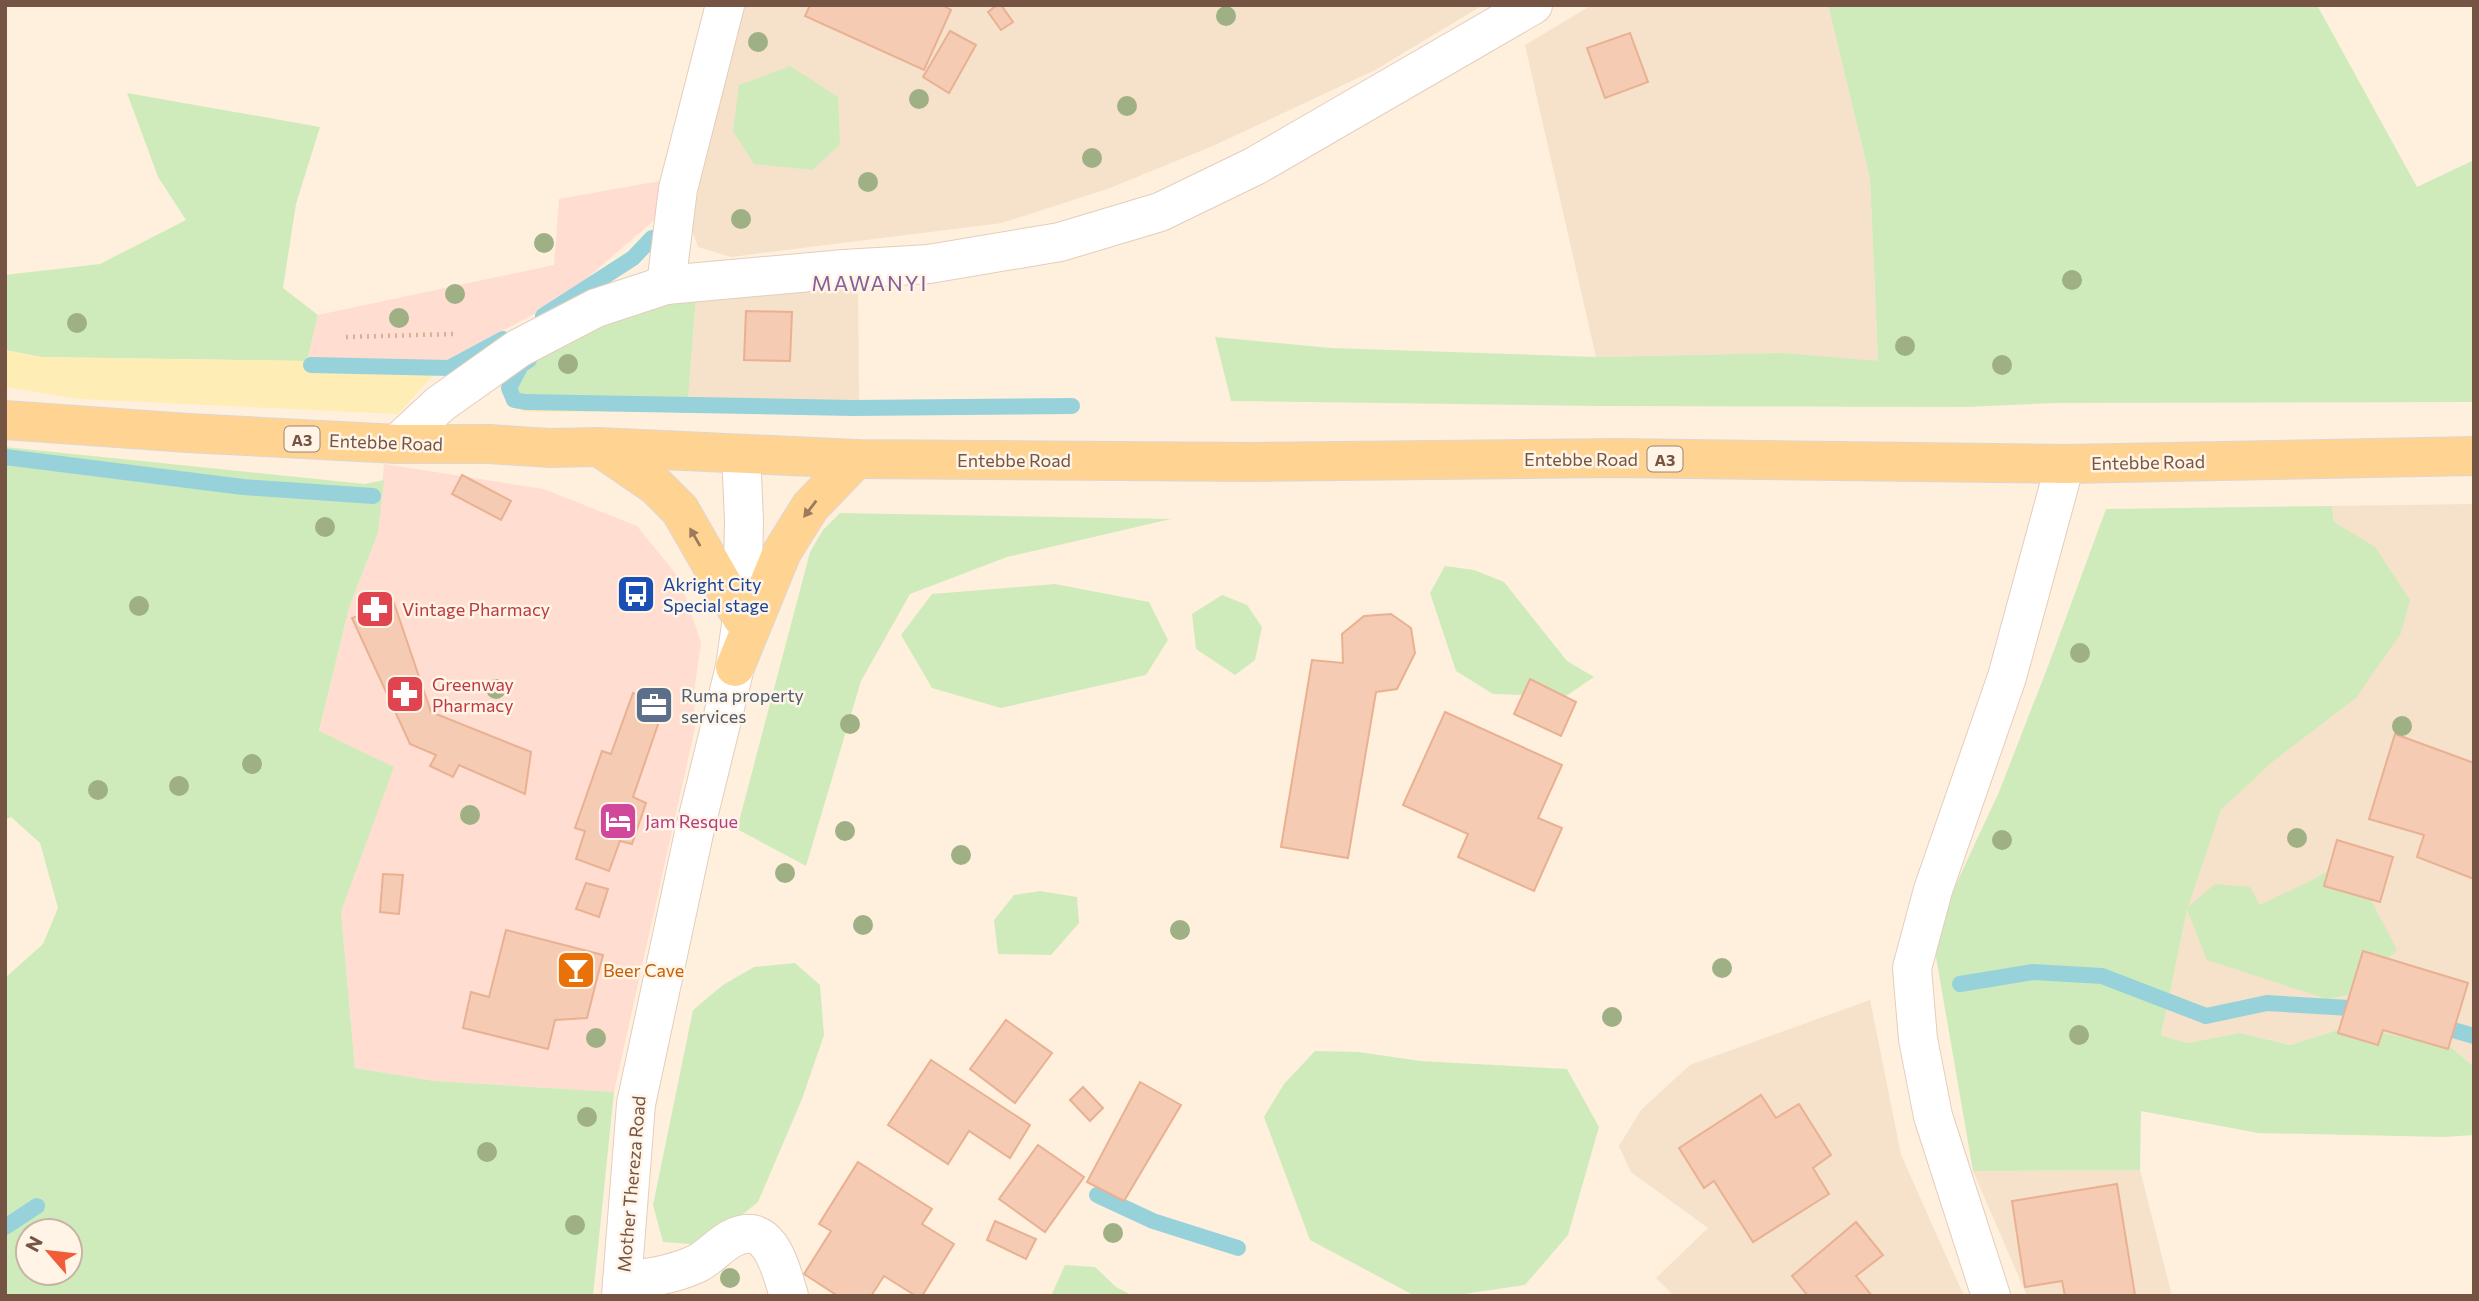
<svg xmlns="http://www.w3.org/2000/svg" width="2479" height="1301" font-family="Commissioner,sans-serif">
<style>
.residential{fill:#f6e1cb}
.commercial{fill:#ffddd0}
.green{fill:#d0ebbb;fill-rule:evenodd}
.sand{fill:#ffedb6}
.lines{fill:none;stroke-linecap:round;stroke-linejoin:round}
.stream{stroke:#97d2da;stroke-width:16}
.building{fill:#f5cbb3;stroke:#e9b192;stroke-width:2}
.minor-casing{stroke:#e4cdbc;stroke-width:40}
.major-casing{stroke:#ded6d2;stroke-width:40}
.path{stroke:#d9af97;stroke-width:4.5;stroke-dasharray:2 5;stroke-linecap:butt}
.minor{stroke:#fff;stroke-width:38}
.major{stroke:#ffd493;stroke-width:38}
.tree{fill:#9eb084}
.oneway{fill:#9e7a5c}
.labels{text-anchor:middle;dominant-baseline:central;stroke-width:5;stroke-linejoin:round;paint-order:stroke}
.shield{fill:#fff4e5;stroke:#9e8474;stroke-width:2}
.shield-label{font-size:16px;font-weight:bold;fill:#755444}
.street-label{font-size:18px;fill:#755444;stroke:#fff4e5}
.transit-label{font-size:18px;fill:#164399;stroke:#fff4e5;text-anchor:start}
.health-label{font-size:18px;fill:#be3a42;stroke:#fff4e5;text-anchor:start}
.service-label{font-size:18px;fill:#4e5e75;stroke:#fff4e5;text-anchor:start}
.hotel-label{font-size:18px;fill:#b23c85;stroke:#fff4e5;text-anchor:start}
.food-label{font-size:18px;fill:#c56008;stroke:#fff4e5;text-anchor:start}
.quarter-label{font-size:21px;letter-spacing:2px;fill:#845f99;stroke:#fff4e5}
</style>
<rect width="100%" height="100%" fill="#fef0dd"/>
<g class="residential">
<polygon points="743,5 1483,5 1375,70 1215,145 1110,188 1002,223 731,257 698,247 692,230 698,192"/>
<polygon points="1592,5 1828,5 1870,179 1878,362 1784,353 1596,357 1525,45"/>
<polygon points="858,280 859,403 688,400 696,296"/>
<polygon points="2474,504 2474,1067 2451,1047 2350,1026 2292,1045 2240,1033 2187,1043 2161,1035 2187,909 2221,810 2334,522 2332,506"/>
<polygon points="1870,1000 1901,1155 1964,1296 1674,1296 1656,1278 1708,1228 1631,1172 1619,1146 1641,1110 1690,1065"/>
<polygon points="2140,1170 2172,1296 2027,1296 1973,1171"/>
</g>
<g class="commercial">
<polygon points="671,179 659,216 564,298 446,361 351,365 307,361 318,315 554,265 559,199"/>
<polygon points="384,464 544,489 637,526 679,578 701,642 694,692 695,728 614,1092 435,1081 355,1068 341,912 393,767 319,732 349,608 378,533"/>
</g>
<g class="green">
<polygon points="1828,5 2317,5 2417,187 2474,160 2474,402 2057,403 1965,407 1599,406 1231,401 1215,337 1331,348 1596,357 1784,353 1878,361 1870,179"/>
<polygon points="790,66 838,97 840,144 813,170 754,164 733,131 739,85"/>
<polygon points="127,93 320,127 296,204 283,288 318,315 307,361 41,357 5,350 5,275 100,264 186,220 158,177"/>
<polygon points="696,296 688,400 586,398 519,400 513,385 526,362 635,312"/>
<path d="M5 447 365 484 384 480 378 533 349 608 319 731 394 767 341 912 355 1068 435 1081 614 1092 593 1296H5V978L43 944 58 908 40 843 11 817 5 820ZM70 1231V1273H28V1231Z"/>
<polygon points="2332,506 2334,522 2375,547 2410,600 2401,633 2356,698 2272,762 2221,810 2188,907 2215,884 2250,887 2260,905 2312,880 2360,853 2327,877 2371,900 2397,950 2348,995 2327,999 2207,960 2187,910 2161,1035 2187,1043 2240,1033 2291,1045 2350,1026 2451,1047 2474,1067 2474,1135 2444,1137 2258,1133 2141,1111 2140,1170 1973,1171 1936,957 1944,910 1999,792 2050,661 2106,509"/>
<polygon points="840,513 1171,519 1007,557 910,594 861,681 806,866 737,829 810,552 823,530"/>
<polygon points="1445,566 1474,570 1504,582 1567,661 1594,677 1566,696 1493,694 1456,671 1430,593"/>
<polygon points="1055,584 1149,602 1168,640 1146,675 1001,708 932,688 901,635 932,594"/>
<polygon points="1222,595 1247,605 1262,627 1255,660 1235,675 1196,649 1192,614"/>
<polygon points="1040,891 1077,897 1079,923 1051,955 998,954 994,920 1014,895"/>
<polygon points="795,963 820,985 824,1035 802,1099 758,1202 705,1245 663,1242 653,1205 693,1010 723,985 754,967"/>
<polygon points="1315,1051 1358,1052 1421,1061 1567,1069 1599,1127 1568,1235 1525,1285 1450,1296 1415,1296 1310,1240 1264,1117 1284,1084"/>
<polygon points="1065,1265 1095,1267 1116,1287 1133,1296 1051,1296"/>
</g>
<g class="sand">
<polygon points="5,350 41,357 307,361 351,365 446,361 398,414 81,399 5,387"/>
<polygon points="519,400 898,404 1061,402 892,411 522,412"/>
</g>
<g class="lines">
<g class="stream">
<polyline points="543,316 633,258 652,238"/>
<polyline points="529,360 521,365 509,388 514,400 525,402 853,408 1072,406"/>
<polyline points="311,365 449,368 503,339"/>
<polyline points="5,457 243,487 373,496"/>
<polyline points="1960,984 2033,972 2102,976 2206,1016 2267,1003 2367,1009"/>
<polyline points="2436,1025 2474,1036"/>
<polyline points="1097,1195 1153,1221 1238,1248"/>
<polyline points="5,1227 37,1206"/>
</g>
</g>
<g class="building">
<polygon points="810,5 942,5 951,10 924,70 805,16"/>
<polygon points="997,5 1001,5 1013,22 1001,30 988,12"/>
<polygon points="950,31 976,45 949,93 923,77"/>
<polygon points="1630,33 1648,82 1605,98 1587,48"/>
<polygon points="746,311 792,312 790,361 744,360"/>
<polygon points="462,475 511,501 501,520 452,494"/>
<polygon points="394,603 431,712 531,752 525,794 459,765 453,777 430,766 436,755 410,744 352,618"/>
<polygon points="1391,614 1411,628 1415,653 1397,689 1376,692 1348,858 1281,847 1312,660 1343,663 1342,634 1364,616"/>
<polygon points="1530,679 1576,702 1561,736 1514,714"/>
<polygon points="633,693 665,704 633,797 646,803 632,844 620,841 609,871 576,859 585,831 575,828 602,751 611,754"/>
<polygon points="1445,712 1562,765 1538,818 1562,828 1534,891 1458,857 1468,834 1403,805"/>
<polygon points="2395,734 2474,763 2474,879 2417,857 2424,835 2369,819"/>
<polygon points="2337,840 2393,857 2380,902 2324,886"/>
<polygon points="383,874 403,875 399,914 380,912"/>
<polygon points="586,883 608,889 599,917 576,909"/>
<polygon points="506,930 603,955 587,1018 555,1020 548,1049 463,1028 471,992 489,997"/>
<polygon points="2363,951 2468,983 2448,1049 2383,1030 2378,1045 2338,1033"/>
<polygon points="1006,1020 1052,1053 1015,1103 970,1069"/>
<polygon points="931,1060 1030,1125 1010,1158 969,1131 948,1164 888,1125"/>
<polygon points="1140,1082 1181,1105 1124,1201 1087,1182"/>
<polygon points="1083,1087 1103,1108 1090,1121 1070,1100"/>
<polygon points="1761,1095 1776,1118 1799,1104 1831,1155 1813,1168 1829,1194 1753,1242 1714,1181 1704,1188 1679,1148"/>
<polygon points="1038,1145 1084,1177 1045,1232 999,1199"/>
<polygon points="858,1162 932,1209 922,1224 954,1244 922,1296 916,1296 884,1276 871,1296 838,1296 804,1274 831,1231 819,1224"/>
<polygon points="2117,1184 2135,1295 2065,1296 2062,1281 2025,1287 2012,1201"/>
<polygon points="995,1221 1036,1239 1026,1259 987,1240"/>
<polygon points="1856,1222 1883,1255 1856,1276 1872,1296 1808,1296 1792,1276"/>
</g>
<g class="lines">
<g class="minor-casing">
<g id="minor">
<polyline points="666,285 844,269 929,264 1060,242 1160,212 1255,166 1533,5"/>
<polyline points="397,444 440,404 519,348 596,308 666,285 678,189 725,5"/>
<path d="M622 1281C648 1278 672 1275 696 1264 709 1258 718 1246 731 1239 770 1217 781 1270 789 1296"/>
<polyline points="621,1296 636,1104 694,833 735,667 742,618 744,520 741,454"/>
<polyline points="1991,1296 1933,1116 1918,1039 1912,968 1933,890 2007,677 2065,464"/>
</g>
</g>
<g class="major-casing">
<g id="major">
<polyline points="5,420 188,433 397,444 489,444 550,448 599,447 856,459 1252,462 1618,458 2065,464 2474,456"/>
<polyline points="599,447 656,486 680,510 742,618"/>
<polyline points="735,667 782,552 810,507 856,459"/>
</g>
</g>
<polyline class="path" points="346,337 454,334"/>
<use href="#minor" class="minor"/>
<use href="#major" class="major"/>
</g>
<g class="tree">
<circle cx="1226" cy="16" r="10"/>
<circle cx="758" cy="42" r="10"/>
<circle cx="919" cy="99" r="10"/>
<circle cx="1127" cy="106" r="10"/>
<circle cx="1092" cy="158" r="10"/>
<circle cx="868" cy="182" r="10"/>
<circle cx="741" cy="219" r="10"/>
<circle cx="544" cy="243" r="10"/>
<circle cx="2072" cy="280" r="10"/>
<circle cx="455" cy="294" r="10"/>
<circle cx="399" cy="318" r="10"/>
<circle cx="77" cy="323" r="10"/>
<circle cx="1905" cy="346" r="10"/>
<circle cx="568" cy="364" r="10"/>
<circle cx="2002" cy="365" r="10"/>
<circle cx="325" cy="527" r="10"/>
<circle cx="139" cy="606" r="10"/>
<circle cx="2080" cy="653" r="10"/>
<circle cx="496" cy="689" r="10"/>
<circle cx="850" cy="724" r="10"/>
<circle cx="2402" cy="726" r="10"/>
<circle cx="252" cy="764" r="10"/>
<circle cx="179" cy="786" r="10"/>
<circle cx="98" cy="790" r="10"/>
<circle cx="470" cy="815" r="10"/>
<circle cx="845" cy="831" r="10"/>
<circle cx="2297" cy="838" r="10"/>
<circle cx="2002" cy="840" r="10"/>
<circle cx="961" cy="855" r="10"/>
<circle cx="785" cy="873" r="10"/>
<circle cx="863" cy="925" r="10"/>
<circle cx="1180" cy="930" r="10"/>
<circle cx="1722" cy="968" r="10"/>
<circle cx="1612" cy="1017" r="10"/>
<circle cx="2079" cy="1035" r="10"/>
<circle cx="596" cy="1038" r="10"/>
<circle cx="587" cy="1117" r="10"/>
<circle cx="487" cy="1152" r="10"/>
<circle cx="575" cy="1225" r="10"/>
<circle cx="1113" cy="1233" r="10"/>
<circle cx="730" cy="1278" r="10"/>
</g>
<defs><path id="oneway-solid" d="M-6-.8H1V-3.2L6.5 0L1 3.2V.8H-6Z" transform="scale(1.75)"/></defs>
<g class="oneway">
<use href="#oneway-solid" transform="translate(810 509) rotate(127)"/>
<use href="#oneway-solid" transform="translate(695 537) rotate(-120)"/>
</g>
<defs>
<g id="bus-square" transform="scale(2.0125)"><rect x="-9" y="-9" width="18" height="18" rx="4" fill="#1a4fb4" stroke="#fff4e5"/><path d="M-5-6H5V4H4V6H2V4H-2V6H-4V4H-5ZM-3.5-4V0h7V-4ZM-3.5 1.2v1.5H-2V1.2ZM2 1.2v1.5H3.5V1.2Z" fill="#fff"/></g>
<g id="pharmacy-square" transform="scale(2.0125)"><rect x="-9" y="-9" width="18" height="18" rx="4" fill="#e0444e" stroke="#fff4e5"/><path d="M-2-6h4v4h4v4h-4v4h-4v-4h-4v-4h4Z" fill="#fff"/></g>
<g id="office-square" transform="scale(2.0125)"><rect x="-9" y="-9" width="18" height="18" rx="4" fill="#5c6f8a" stroke="#fff4e5"/><path d="M-6-3h4V-5.5h4V-3h4V5H-6ZM-1-4.5V-3h2v-1.5ZM-6 0V1H6V0Z" fill="#fff"/></g>
<g id="hotel-square" transform="scale(2.0125)"><rect x="-9" y="-9" width="18" height="18" rx="4" fill="#d1479c" stroke="#fff4e5"/><path d="M-6-4.5h1.5V1H6V5H4.5V3h-9V5H-6ZM-4 0a1.8 1.8 0 1 1 3.6 0ZM.5 0V-2.5h3Q6-2.5 6 0Z" fill="#fff"/></g>
<g id="bar-square" transform="scale(2.0125)"><rect x="-9" y="-9" width="18" height="18" rx="4" fill="#e8710a" stroke="#fff4e5"/><path d="M-6-5H6L.8 .8V4.5H3.5V6h-7V4.5H-.8V.8Z" fill="#fff"/></g>
</defs>
<g fill-rule="evenodd">
<use href="#bus-square" x="636" y="594"/>
<use href="#pharmacy-square" x="375" y="609"/>
<use href="#pharmacy-square" x="405" y="694"/>
<use href="#office-square" x="654" y="705"/>
<use href="#hotel-square" x="618" y="821"/>
<use href="#bar-square" x="576" y="970"/>
</g>
<g class="labels">
<g class="shield">
<rect x="284.5" y="426.5" width="35" height="25" rx="5"/>
<rect x="1647.5" y="446.5" width="35" height="25" rx="5"/>
</g>
<g class="shield-label">
<text x="302" y="439">A3</text>
<text x="1665" y="459">A3</text>
</g>
<g class="street-label">
<text transform="translate(386 442) rotate(2)">Entebbe Road</text>
<text x="1581" y="459">Entebbe Road</text>
<text x="1014" y="460">Entebbe Road</text>
<text transform="translate(2148 462) rotate(-1)">Entebbe Road</text>
<text transform="translate(631 1184) rotate(-85)">Mother Thereza Road</text>
</g>
<g class="transit-label">
<text x="663" y="584">Akright City<tspan x="663" dy="21">Special stage</tspan></text>
</g>
<g class="health-label">
<text x="402" y="609">Vintage Pharmacy</text>
<text x="432" y="684">Greenway<tspan x="432" dy="21">Pharmacy</tspan></text>
</g>
<g class="service-label">
<text x="681" y="695">Ruma property<tspan x="681" dy="21">services</tspan></text>
</g>
<g class="hotel-label">
<text x="645" y="821">Jam Resque</text>
</g>
<g class="food-label">
<text x="603" y="970">Beer Cave</text>
</g>
<g class="quarter-label">
<text x="870" y="282">MAWANYI</text>
</g>
</g>
<rect width="2479" height="1301" fill="none" stroke="#755444" stroke-width="14"/>
<g transform="translate(49 1252) rotate(298)"><circle r="33" fill="#fff4e5" stroke="#c8b4a5" stroke-width="2"/>
<path d="M0-5L12 26L0 18L-12 26Z" fill="#f15d39"/>
<text y="-10" font-size="19" font-weight="bold" text-anchor="middle" fill="#755444">N</text>
</g>
</svg>
